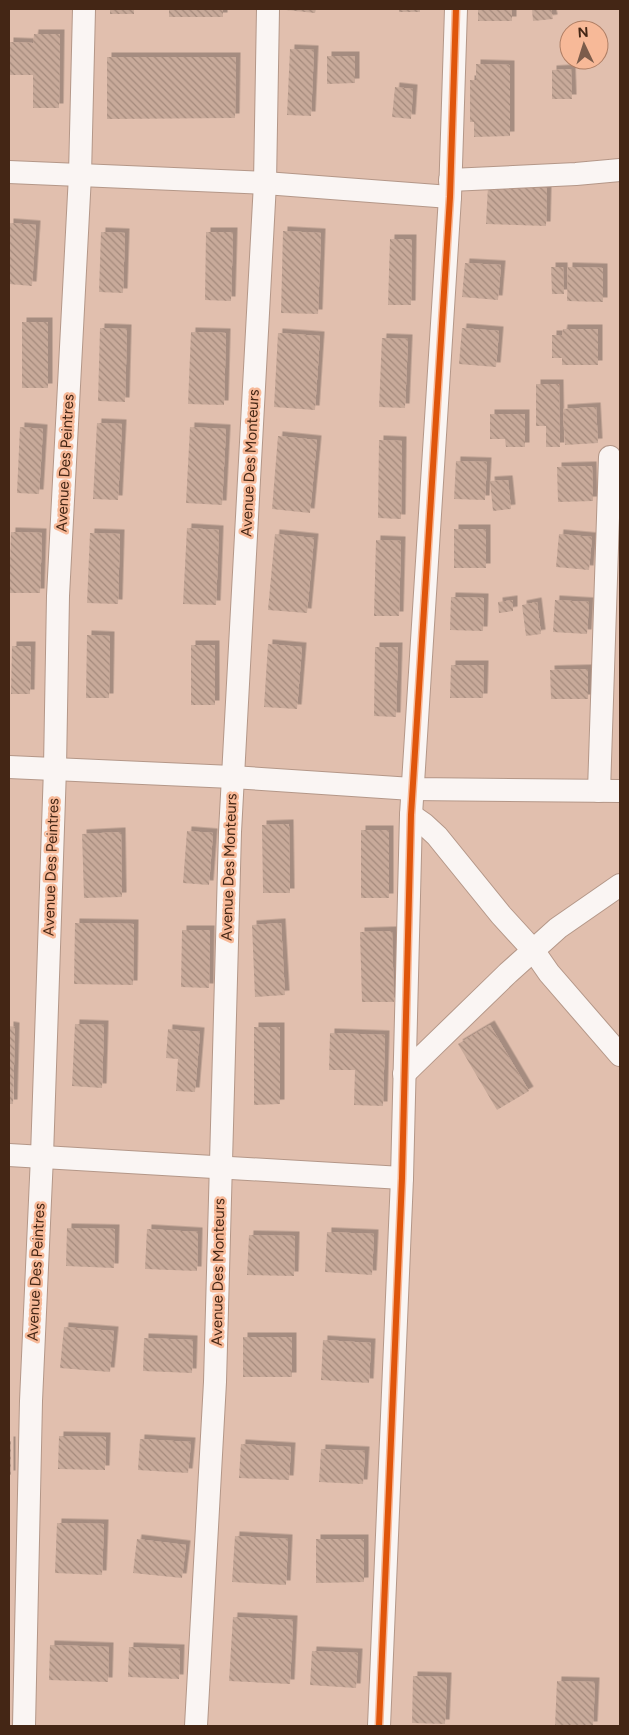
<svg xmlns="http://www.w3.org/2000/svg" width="629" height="1735" font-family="Figtree,sans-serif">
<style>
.building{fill:url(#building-back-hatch);filter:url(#shadow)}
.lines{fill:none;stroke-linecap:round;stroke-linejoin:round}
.minor-casing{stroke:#b49788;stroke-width:24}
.minor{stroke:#faf5f3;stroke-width:22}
.cycleway-casing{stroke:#f7b998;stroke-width:9}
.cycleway{stroke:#e0560c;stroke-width:6}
.labels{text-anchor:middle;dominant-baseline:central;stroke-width:5;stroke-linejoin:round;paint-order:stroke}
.street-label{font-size:15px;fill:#442615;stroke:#f7b998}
</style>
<defs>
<pattern id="building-back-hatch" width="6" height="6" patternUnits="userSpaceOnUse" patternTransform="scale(1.25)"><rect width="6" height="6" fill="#c8aa9a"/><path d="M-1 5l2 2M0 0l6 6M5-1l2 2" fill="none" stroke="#a48a7c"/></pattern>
<filter id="shadow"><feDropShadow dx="4.5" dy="-4.5" stdDeviation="0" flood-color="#0004"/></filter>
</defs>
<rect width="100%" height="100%" fill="#e1bfae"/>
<g class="building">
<rect x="110" y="9" width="24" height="5"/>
<rect x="169" y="9" width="54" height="8"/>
<polygon points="286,9 316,9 315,13 286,10"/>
<rect x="399" y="9" width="21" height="3"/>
<rect x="478" y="9" width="34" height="12"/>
<polygon points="532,9 551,9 553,19 533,21"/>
<polygon points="34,34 60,34 59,108 33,108 33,75 9,75 9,42 33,43"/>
<polygon points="290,49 314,50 311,116 287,115"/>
<polygon points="327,56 355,56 355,83 327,84"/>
<polygon points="107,57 236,57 235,118 107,119"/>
<polygon points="476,64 510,65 510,136 474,137 474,122 470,122 470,80 476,80"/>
<polygon points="571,69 572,99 552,99 552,70"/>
<polygon points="395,87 413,89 411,119 392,117"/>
<polygon points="488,186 547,188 546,226 486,224"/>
<polygon points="9,223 36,225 32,286 9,284"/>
<polygon points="283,231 321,233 318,314 281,313"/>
<polygon points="101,232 125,233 123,293 99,292"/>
<polygon points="206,232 233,232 231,301 205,300"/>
<polygon points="390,239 412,239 411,305 388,305"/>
<polygon points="465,263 501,265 498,300 462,297"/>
<polygon points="551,267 563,267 564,294 552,294"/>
<polygon points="568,267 603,268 603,302 567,301"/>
<rect x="22" y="322" width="26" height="66"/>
<polygon points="100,328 127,329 125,402 98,401"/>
<polygon points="462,328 499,331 496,367 459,364"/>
<polygon points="563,329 598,329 598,365 562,365 562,358 552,358 552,335 562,335"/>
<polygon points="191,332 226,333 224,405 188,404"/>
<polygon points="278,333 320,336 315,410 274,407"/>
<polygon points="382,338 408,339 405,408 379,407"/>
<polygon points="536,384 559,384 560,447 546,447 546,426 536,426"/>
<polygon points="596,407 598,443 565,445 563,409"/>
<polygon points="490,414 525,414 525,447 506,447 505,439 490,439"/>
<polygon points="97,423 122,424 118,500 93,499"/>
<polygon points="20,427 43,429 39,494 17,493"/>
<polygon points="190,427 226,429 222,505 186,503"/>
<polygon points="278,436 317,440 310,513 272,509"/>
<polygon points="379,440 402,441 401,519 378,518"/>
<polygon points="456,461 487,462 485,500 454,499"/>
<polygon points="592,466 593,501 558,502 557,467"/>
<polygon points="508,480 511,509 493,511 490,481"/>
<polygon points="187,528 219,530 216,605 183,604"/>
<rect x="454" y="529" width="32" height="39"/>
<polygon points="11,532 42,533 40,593 9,593"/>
<polygon points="90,533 120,534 118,604 87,603"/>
<polygon points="275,534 314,538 307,613 268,610"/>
<polygon points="559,534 592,537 589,570 556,567"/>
<polygon points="376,540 401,541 399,616 374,616"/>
<polygon points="451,597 484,598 483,631 450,630"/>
<polygon points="513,600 513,611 499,613 498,602"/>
<polygon points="555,600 589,602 587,634 553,632"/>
<polygon points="537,602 541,634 526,636 522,605"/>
<polygon points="87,635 110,636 109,698 86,698"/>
<polygon points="268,644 302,647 297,709 264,707"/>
<rect x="191" y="645" width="24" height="60"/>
<polygon points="12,646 31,646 30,694 11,694"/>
<polygon points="375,647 398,647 396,717 374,716"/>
<polygon points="451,665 484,665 483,698 450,698"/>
<polygon points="588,669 588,699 551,699 550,670"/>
<polygon points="289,824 290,893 263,893 262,825"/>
<rect x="361" y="830" width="28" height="68"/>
<polygon points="187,831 213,833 209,885 183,883"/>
<polygon points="121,832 122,897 84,898 82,834"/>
<polygon points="75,923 134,924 133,985 74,984"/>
<polygon points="281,923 285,995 255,997 252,925"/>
<polygon points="182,930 210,930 209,988 181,987"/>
<polygon points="392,931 394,1002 362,1002 360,932"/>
<polygon points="75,1024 104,1025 102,1088 72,1086"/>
<polygon points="490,1025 529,1091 497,1110 458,1044"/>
<polygon points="9,1026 15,1027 13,1104 9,1104"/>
<polygon points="254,1027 280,1027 280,1104 254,1105"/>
<polygon points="168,1029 200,1032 195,1092 176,1091 178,1059 166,1058"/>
<polygon points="330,1033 385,1035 383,1106 354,1105 355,1070 329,1070"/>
<polygon points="67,1228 115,1229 114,1268 66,1266"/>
<polygon points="147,1229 198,1232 197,1271 145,1269"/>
<polygon points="327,1232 374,1234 372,1275 325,1272"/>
<polygon points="249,1235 295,1236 294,1276 247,1275"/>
<polygon points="64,1327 114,1331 110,1372 60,1368"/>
<rect x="243" y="1337" width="49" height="40"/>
<polygon points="144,1338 193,1340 192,1373 143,1371"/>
<polygon points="323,1340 371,1343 369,1383 321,1380"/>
<polygon points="59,1436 106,1437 105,1470 58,1469"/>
<polygon points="140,1439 191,1442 188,1473 138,1470"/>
<rect x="9" y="1441" width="2" height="34"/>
<polygon points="241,1444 291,1447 289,1480 239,1478"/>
<polygon points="321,1449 365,1451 363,1484 319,1482"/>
<polygon points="57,1523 104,1524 102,1575 55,1573"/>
<polygon points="235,1536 288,1539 286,1585 232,1582"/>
<polygon points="137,1539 186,1545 182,1578 133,1573"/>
<polygon points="316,1539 364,1539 364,1582 316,1583"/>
<polygon points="233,1617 293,1620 290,1684 229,1681"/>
<polygon points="50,1645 109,1647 108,1682 49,1680"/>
<polygon points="129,1647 180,1649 179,1679 128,1677"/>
<polygon points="312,1651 358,1653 356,1688 310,1685"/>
<polygon points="413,1676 447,1677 445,1724 412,1723"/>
<polygon points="557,1681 595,1682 593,1726 555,1726"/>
</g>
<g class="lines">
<g class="minor-casing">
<g id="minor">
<polyline points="9,172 265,183 450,197"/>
<polyline points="450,180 576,174 620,170"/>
<polyline points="9,767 232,777 412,789 620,791"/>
<polyline points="599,791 610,457"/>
<polyline points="411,815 424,824 437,836 501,915 533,950 549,973 620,1055"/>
<polyline points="404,1074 508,973 558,928 620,885"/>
<polyline points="9,1155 402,1178"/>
<polyline points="24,1726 31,1401 42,1156 55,768 58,596 80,175 84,9"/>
<polyline points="196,1726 215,1382 230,832 265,183 268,9"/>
<polyline points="379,1726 402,1178 411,815 450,197 456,9"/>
</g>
</g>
<use href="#minor" class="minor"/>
<g class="cycleway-casing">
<polyline id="cycleway" points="379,1726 402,1178 411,815 450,197 456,9"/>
</g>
<use href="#cycleway" class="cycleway"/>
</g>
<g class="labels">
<g class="street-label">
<text transform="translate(65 463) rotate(-87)">Avenue Des Peintres</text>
<text transform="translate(250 463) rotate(-87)">Avenue Des Monteurs</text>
<text transform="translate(51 867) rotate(-88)">Avenue Des Peintres</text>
<text transform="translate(229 867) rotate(-88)">Avenue Des Monteurs</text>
<text transform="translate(36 1272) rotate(-87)">Avenue Des Peintres</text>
<text transform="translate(218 1272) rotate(-89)">Avenue Des Monteurs</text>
</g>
</g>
<rect width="629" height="1735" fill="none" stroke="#442615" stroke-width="20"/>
<g transform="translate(584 45) rotate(356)"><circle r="24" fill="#f7b998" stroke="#af7e64"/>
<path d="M0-4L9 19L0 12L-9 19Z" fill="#7b5c4b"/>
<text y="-8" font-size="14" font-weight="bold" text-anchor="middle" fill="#442615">N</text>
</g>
</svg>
